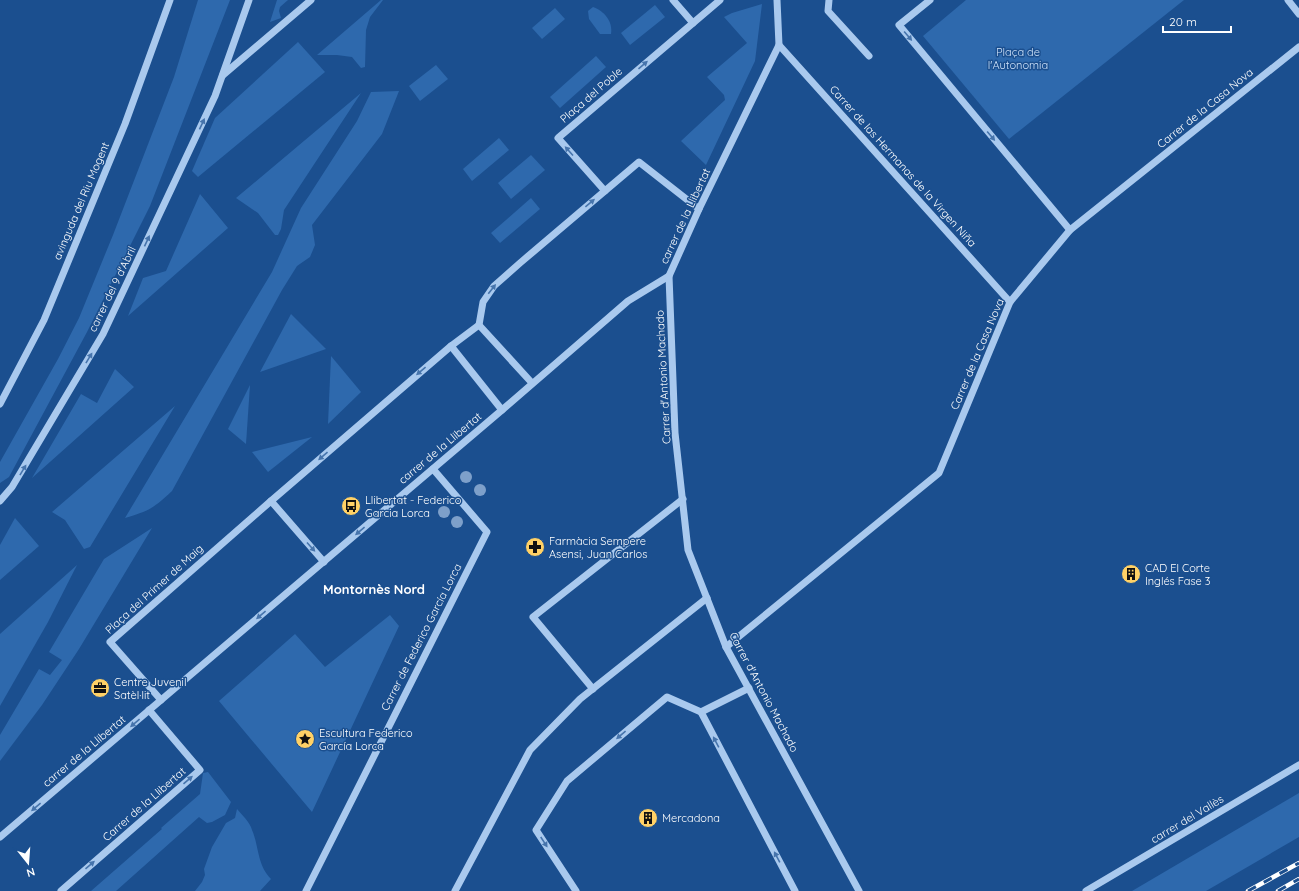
<svg xmlns="http://www.w3.org/2000/svg" width="1299" height="891" font-family="Quicksand,sans-serif">
<style>
.green{fill:#2e69ad}
.lines{fill:none;stroke-linecap:round;stroke-linejoin:round}
.minor{stroke:#a9c9ee;stroke-width:7}
.rail-casing{stroke:#fff;stroke-width:4.5}
.rail{stroke:#1b4f8f;stroke-width:3;stroke-dasharray:9;stroke-linecap:butt}
.tree{fill:#7ea0ca}
.oneway{fill:#4674ac}
.labels{text-anchor:middle;dominant-baseline:central;stroke-width:3;stroke-linejoin:round;paint-order:stroke}
.park-label{font-size:11px;fill:#cfe3fa;stroke:#1b4f8f}
.street-label{font-size:11px;fill:#fff;stroke:#1b4f8f}
.poi-label{font-size:11px;fill:#fff;stroke:#1b4f8f;text-anchor:start}
.quarter-label{font-size:13px;font-weight:bold;fill:#fff;stroke:#1b4f8f}
</style>
<rect width="100%" height="100%" fill="#1b4f8f"/>
<g class="green">
<polygon points="198,0 230,0 150,206 87,332 9,477 0,483 0,462 58,359 79,318 113,235 174,77"/>
<polygon points="277,0 288,0 280,7 279,11 281,18 270,22"/>
<polygon points="381,0 383,0 370,17 366,30 365,67 361,68 352,57 337,55 317,55"/>
<polygon points="966,0 1184,0 1009,139 923,36"/>
<polygon points="762,4 755,61 706,165 681,141 725,100 724,95 707,77 747,43 724,17 732,13"/>
<polygon points="655,5 665,17 630,45 621,33"/>
<path d="M593 7C604 11 613 21 611 34H600L589 19 588 11Z"/>
<polygon points="555,8 565,19 542,39 532,28"/>
<polygon points="298,42 325,72 198,177 192,171 215,118"/>
<polygon points="596,56 606,67 560,108 550,97"/>
<polygon points="436,65 448,79 420,101 409,86"/>
<path d="M399 91 382 134 312 225 315 245 310 257 297 266 282 290 172 491C154 508 149 511 125 518L272 272 301 208 357 121 371 92Z"/>
<polygon points="361,93 284,210 281,229 278,235 275,235 258,213 236,198"/>
<polygon points="499,138 509,150 472,181 463,169"/>
<polygon points="531,155 545,170 511,199 498,183"/>
<polygon points="200,194 228,228 128,316 143,278 166,271"/>
<polygon points="531,198 540,209 500,243 491,233"/>
<polygon points="291,314 326,349 260,372"/>
<polygon points="331,356 361,392 328,424"/>
<polygon points="115,369 134,387 32,478 81,394 97,403"/>
<polygon points="250,385 246,444 228,429"/>
<polygon points="175,406 90,547 84,549 65,520 52,512"/>
<polygon points="312,437 268,472 252,452"/>
<polygon points="15,518 39,546 0,580 0,545"/>
<polygon points="152,528 79,649 42,705 0,761 0,735 39,669 50,675 62,660 49,652 104,559"/>
<polygon points="77,565 48,622 0,706 0,634"/>
<polygon points="390,615 399,626 312,812 219,701 295,634 325,667"/>
<polygon points="208,772 231,802 225,815 212,822 207,823 199,817 116,891 91,891 162,829 161,828 200,794 203,773"/>
<polygon points="1299,793 1299,837 1206,891 1132,891"/>
<path d="M237 809C242 815 250 822 252 830 259 846 257 865 271 879L260 891H195L202 882 205 875 204 869 212 847 226 823 235 818Z"/>
</g>
<g class="lines">
<g class="minor">
<polyline points="673,0 693,23"/>
<polyline points="829,0 828,11 869,56"/>
<polyline points="930,0 899,25 1070,230"/>
<polyline points="1288,0 1299,14"/>
<polyline points="779,45 1010,302"/>
<polyline points="223,75 311,0"/>
<polyline points="605,191 558,138 720,0"/>
<polyline points="669,276 675,433 688,550 726,647 859,891"/>
<polyline points="479,325 483,302 494,286 520,263 639,162 699,209"/>
<polyline points="0,404 44,320 125,124 170,0"/>
<polyline points="502,410 451,346 479,325 532,383"/>
<polyline points="0,501 12,487 103,334 215,96 249,0"/>
<polyline points="324,562 271,501 451,346"/>
<polyline points="726,647 939,473 1010,302 1070,230 1299,47"/>
<polyline points="593,689 533,617 683,499"/>
<polyline points="161,700 110,642 271,501"/>
<polyline points="701,712 749,688"/>
<polyline points="0,837 502,410 628,301 669,276 699,209 779,45 777,0"/>
<polyline points="61,891 200,770 149,710"/>
<polyline points="306,891 487,532 433,469"/>
<polyline points="455,891 530,750 580,699 707,598"/>
<polyline points="576,891 536,830 567,781 667,697 701,712 795,891"/>
<polyline points="1086,891 1299,765"/>
</g>
<g class="rail-casing">
<g id="rail">
<polyline points="1248,891 1299,863"/>
<polyline points="1278,891 1299,879"/>
</g>
</g>
<use href="#rail" class="rail"/>
</g>
<g class="tree">
<circle cx="466" cy="477" r="6"/>
<circle cx="480" cy="490" r="6"/>
<circle cx="444" cy="512" r="6"/>
<circle cx="457" cy="522" r="6"/>
</g>
<defs><path id="oneway-solid" d="M-6-.8H1V-3.2L6.5 0L1 3.2V.8H-6Z"/></defs>
<g class="oneway">
<use href="#oneway-solid" transform="translate(908 36) rotate(50)"/>
<use href="#oneway-solid" transform="translate(643 65) rotate(-41)"/>
<use href="#oneway-solid" transform="translate(202 124) rotate(-65)"/>
<use href="#oneway-solid" transform="translate(991 136) rotate(50)"/>
<use href="#oneway-solid" transform="translate(569 151) rotate(-132)"/>
<use href="#oneway-solid" transform="translate(590 203) rotate(-40)"/>
<use href="#oneway-solid" transform="translate(147 241) rotate(-65)"/>
<use href="#oneway-solid" transform="translate(492 289) rotate(-52)"/>
<use href="#oneway-solid" transform="translate(89 358) rotate(-59)"/>
<use href="#oneway-solid" transform="translate(421 371) rotate(140)"/>
<use href="#oneway-solid" transform="translate(323 456) rotate(139)"/>
<use href="#oneway-solid" transform="translate(23 470) rotate(-59)"/>
<use href="#oneway-solid" transform="translate(360 531) rotate(140)"/>
<use href="#oneway-solid" transform="translate(311 547) rotate(48)"/>
<use href="#oneway-solid" transform="translate(261 615) rotate(140)"/>
<use href="#oneway-solid" transform="translate(135 723) rotate(140)"/>
<use href="#oneway-solid" transform="translate(621 735) rotate(140)"/>
<use href="#oneway-solid" transform="translate(716 742) rotate(-118)"/>
<use href="#oneway-solid" transform="translate(188 780) rotate(-41)"/>
<use href="#oneway-solid" transform="translate(36 807) rotate(140)"/>
<use href="#oneway-solid" transform="translate(544 842) rotate(57)"/>
<use href="#oneway-solid" transform="translate(777 857) rotate(-118)"/>
<use href="#oneway-solid" transform="translate(90 865) rotate(-41)"/>
</g>
<defs>
<g id="bus-disc" transform="scale(1)"><circle r="9.5" fill="#ffd166" stroke="#1b4f8f"/><path d="M-5-6H5V4H4V6H2V4H-2V6H-4V4H-5ZM-3.5-4V0h7V-4ZM-3.5 1.2v1.5H-2V1.2ZM2 1.2v1.5H3.5V1.2Z" fill="#111"/></g>
<g id="pharmacy-disc" transform="scale(1)"><circle r="9.5" fill="#ffd166" stroke="#1b4f8f"/><path d="M-2-6h4v4h4v4h-4v4h-4v-4h-4v-4h4Z" fill="#111"/></g>
<g id="building-disc" transform="scale(1)"><circle r="9.5" fill="#ffd166" stroke="#1b4f8f"/><path d="M-4-6H4V6H1V3H-1V6H-4ZM-2.5-4.3h1.7v1.8h-1.7ZM.8-4.3h1.7v1.8H.8ZM-2.5-1h1.7V.8h-1.7ZM.8-1h1.7V.8H.8Z" fill="#111"/></g>
<g id="office-disc" transform="scale(1)"><circle r="9.5" fill="#ffd166" stroke="#1b4f8f"/><path d="M-6-3h4V-5.5h4V-3h4V5H-6ZM-1-4.5V-3h2v-1.5ZM-6 0V1H6V0Z" fill="#111"/></g>
<g id="sight-disc" transform="scale(1)"><circle r="9.5" fill="#ffd166" stroke="#1b4f8f"/><path d="M0-6L1.8-2.2L6-1.7L2.9 1.2L3.7 5.4L0 3.3L-3.7 5.4L-2.9 1.2L-6-1.7L-1.8-2.2Z" fill="#111"/></g>
</defs>
<g fill-rule="evenodd">
<use href="#bus-disc" x="351" y="506"/>
<use href="#pharmacy-disc" x="535" y="547"/>
<use href="#building-disc" x="1131" y="574"/>
<use href="#office-disc" x="100" y="688"/>
<use href="#sight-disc" x="305" y="739"/>
<use href="#building-disc" x="648" y="818"/>
</g>
<g class="labels">
<g class="park-label">
<text x="1018" y="52">Plaça de<tspan x="1018" dy="13">l'Autonomia</tspan></text>
</g>
<g class="street-label">
<text transform="translate(591 95) rotate(-41)">Plaça del Poble</text>
<text transform="translate(1205 108) rotate(-39)">Carrer de la Casa Nova</text>
<text transform="translate(903 166) rotate(48)">Carrer de las Hermanas de la Virgen Niña</text>
<text transform="translate(81 201) rotate(-67)">avinguda del Riu Mogent</text>
<text transform="translate(685 216) rotate(-65)">carrer de la Llibertat</text>
<text transform="translate(112 289) rotate(-64)">carrer del 9 d'Abril</text>
<text transform="translate(977 354) rotate(-67)">Carrer de la Casa Nova</text>
<text transform="translate(663 377) rotate(-93)">Carrer d'Antonio Machado</text>
<text transform="translate(440 448) rotate(-40)">carrer de la Llibertat</text>
<text transform="translate(154 589) rotate(-42)">Plaça del Primer de Maig</text>
<text transform="translate(421 637) rotate(-63)">Carrer de Federico García Lorca</text>
<text transform="translate(764 692) rotate(62)">Carrer d'Antonio Machado</text>
<text transform="translate(84 751) rotate(-40)">carrer de la Llibertat</text>
<text transform="translate(144 804) rotate(-41)">Carrer de la Llibertat</text>
<text transform="translate(1187 819) rotate(-31)">carrer del Vallès</text>
</g>
<g class="poi-label">
<text x="365" y="500">Llibertat - Federico<tspan x="365" dy="13">Garcia Lorca</tspan></text>
<text x="549" y="541">Farmàcia Sempere<tspan x="549" dy="13">Asensi, Juan Carlos</tspan></text>
<text x="1145" y="568">CAD El Corte<tspan x="1145" dy="13">Inglés Fase 3</tspan></text>
<text x="114" y="682">Centre Juvenil<tspan x="114" dy="13">Satèl·lit</tspan></text>
<text x="319" y="733">Escultura Federico<tspan x="319" dy="13">García Lorca</tspan></text>
<text x="662" y="818">Mercadona</text>
</g>
<g class="quarter-label">
<text x="374" y="589">Montornès Nord</text>
</g>
</g>
<g transform="translate(28 863) rotate(163)" stroke="#1b4f8f" stroke-width="3" paint-order="stroke">
<path d="M0-3L7 15L0 10L-7 15Z" fill="#ffffff"/>
<text y="-6" font-size="11" font-weight="bold" text-anchor="middle" fill="#ffffff">N</text>
</g>
<path d="M1163 26v6h68v-6" fill="none" stroke="#ffffff" stroke-width="2"/>
<text x="1169" y="26" font-size="12" fill="#ffffff" stroke="#1b4f8f" stroke-width="3" paint-order="stroke">20 m</text>
</svg>
